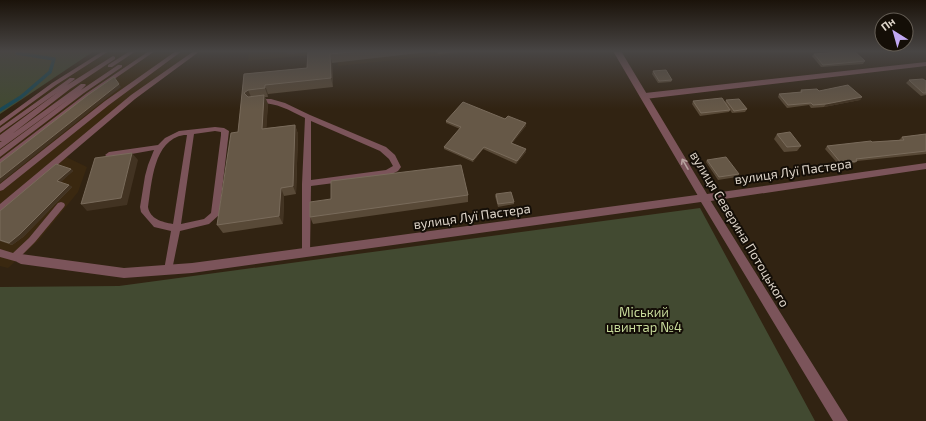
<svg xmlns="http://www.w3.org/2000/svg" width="926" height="421" font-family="'Exo 2',sans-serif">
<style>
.built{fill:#3a2810}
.green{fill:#424a31}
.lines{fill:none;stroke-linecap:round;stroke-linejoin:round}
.stream{stroke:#194957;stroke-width:3.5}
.service{fill:#7b545a;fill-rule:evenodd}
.minor{fill:#7b545a;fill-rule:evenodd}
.tertiary{fill:#7b545a;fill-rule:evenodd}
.wall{fill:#584937}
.shaded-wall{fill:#423322}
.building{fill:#665847;stroke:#796b5b}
.oneway{stroke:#b6a19d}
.labels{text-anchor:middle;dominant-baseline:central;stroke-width:4;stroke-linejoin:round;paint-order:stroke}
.street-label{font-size:13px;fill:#ded5ca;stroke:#140e07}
.park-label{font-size:13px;fill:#c9dc9c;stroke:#140e07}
</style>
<rect width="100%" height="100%" fill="#312312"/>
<g class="built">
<polygon points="106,51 197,51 133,97 64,156 87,167 78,192 38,241 8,268 0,266 0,124 54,84"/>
<polygon points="249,51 483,51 338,66 338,54 310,55 248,61"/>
</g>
<g class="green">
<polygon points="0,51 94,51 0,114"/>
<polygon points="700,208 815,421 0,421 0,287 119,286"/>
</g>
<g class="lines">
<polyline class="stream" points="0,110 21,97 50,72 54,59 17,53 18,51"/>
<g class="service">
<polygon points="103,51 109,51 56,85 0,126 0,121 52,83"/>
<polygon points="130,51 136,51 112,67 108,67 108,65"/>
<polygon points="149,51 155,51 91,95 0,166 0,159 87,93"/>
<polygon points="176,51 182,51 109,105 3,190 0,191 0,184 105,101"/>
<polygon points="194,51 200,51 135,99 3,211 0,212 0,204 131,95"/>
<polygon points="113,56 115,57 115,59 70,89 12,134 81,84 85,84 86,85 81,90 118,65 122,65 122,67 84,93 0,157 0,150 69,99 0,149 0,142 2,141 0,141 0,135 58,92 0,133 0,128 70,78 74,78 75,79 67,85"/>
<path d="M254 99H271L285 103 310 115 386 147 395 155 401 167 398 171 388 176 311 186 310 252 309 255 306 256 303 255 302 252V184L305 118C287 109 276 102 256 103H254ZM311 121 380 151 389 159 393 166 386 170 311 180Z"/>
<path d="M215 127 224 128 229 131 219 215 209 224 180 231 172 270 171 273 168 274 165 273 164 270 171 231 154 227 141 212 140 207 145 176 148 165 154 150 109 158 105 155 109 152 158 145 165 138 179 131ZM215 131 221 132V135L211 213 204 219 181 224 194 134ZM184 135H187L173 224C162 222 150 219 148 207 152 183 153 140 184 135Z"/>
<polygon points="61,202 64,203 65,205 64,207 35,242 21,256 22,258 21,261 18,262 0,257 0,249 13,253 29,238 58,203"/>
</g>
<g class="minor">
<polygon points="926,62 926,66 645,99 641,96 645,93"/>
<polygon points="704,194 707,195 848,421 833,421 701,202 192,273 124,278 21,264 17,262 16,259 17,256 21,254 124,268 192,263"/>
</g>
<polygon class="tertiary" points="613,51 621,51 707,194 926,163 926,169 704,202 701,201"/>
</g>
<g class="wall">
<polygon points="308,51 469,51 438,54 437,51 332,63 333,87 268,94 268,97 265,97 268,104 266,128 295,125 298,134 296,194 284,196 283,224 223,233 217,225 238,132 244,74 307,68"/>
<polygon points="814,54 865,61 863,64 821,67 812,56"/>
<polygon points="653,71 672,80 671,82 658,83 652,74"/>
<polygon points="909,80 926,81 926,95 921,96 906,83"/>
<polygon points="801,90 819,91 862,97 860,100 824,107 811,108 809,105 787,108 778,97 779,94 800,92"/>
<polygon points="726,100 747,109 745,112 732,113 730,110 729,112 700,116 692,104 693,101 725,103"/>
<polygon points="505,119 526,126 512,143 526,149 526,152 516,164 483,149 473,162 444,149 444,147 460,129 446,123 446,121"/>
<polygon points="777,134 801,146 797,151 784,152 774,139"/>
<polygon points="926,134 926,154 857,161 855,163 839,165 825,149 827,146 899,140 902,137"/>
<polygon points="707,160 739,174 737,177 718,180 706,162"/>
<polygon points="71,169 73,171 60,182 69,185 72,187 23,237 12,245 0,241 0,211"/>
<polygon points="496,194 514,202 514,204 498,207 495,196"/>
<polygon points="468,195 468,202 313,224 310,217 331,199"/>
</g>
<g class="shaded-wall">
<polygon points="286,51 303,51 303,53 287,55"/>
<polygon points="330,54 332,63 333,87 331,78"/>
<polygon points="119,84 121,87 0,183 0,178"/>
<polygon points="265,85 268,94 268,97 265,88"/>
<polygon points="248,90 252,99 248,102 244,93"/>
<polygon points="264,95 268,104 266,137 262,129"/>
<polygon points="862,97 860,100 824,107 826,104"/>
<polygon points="526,123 526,126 511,145 511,143"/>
<polygon points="295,125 298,134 296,194 293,186"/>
<polygon points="484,147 483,149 473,162 473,160"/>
<polygon points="526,149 526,152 516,164 517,161"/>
<polygon points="132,153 138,160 127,205 87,211 81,204"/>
<polygon points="71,169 73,171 59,184 57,181"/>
<polygon points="69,185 72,187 23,237 12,245 9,243"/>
<polygon points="281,188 284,196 283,224 279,216"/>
</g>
<g class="building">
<polygon points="308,51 360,51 330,54 331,78 265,85 265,88 248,90 244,93 248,97 264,95 262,129 295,125 293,186 281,188 279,216 217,225 231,133 238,132 244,74 307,68"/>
<polygon points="854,51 865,61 823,65 814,54"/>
<polygon points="666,70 672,80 659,81 653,71"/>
<polygon points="114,77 119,84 0,178 0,163 88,95"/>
<polygon points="923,79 926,81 926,93 923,93 909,80"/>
<polygon points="848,85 862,97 826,104 813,105 811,103 788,105 779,94 802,92 801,90 817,89 819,91"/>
<polygon points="722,98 730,110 701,113 693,101"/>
<polygon points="739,99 747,109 734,111 726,100"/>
<polygon points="463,102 505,119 508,116 526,123 511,143 526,149 517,161 484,147 473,160 444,147 461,127 446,121"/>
<polygon points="790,132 801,146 787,147 777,134"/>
<polygon points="926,134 926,151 856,159 857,161 841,163 827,146 871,141 872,142 904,140 902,137"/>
<polygon points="132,153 121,198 81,204 95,158"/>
<polygon points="726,157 739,174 719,177 707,160"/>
<polygon points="56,164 71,169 57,181 69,185 20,234 9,243 0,240 0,211"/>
<polygon points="461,165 468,195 310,217 310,202 331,199 331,181"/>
<polygon points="511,192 514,202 498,204 496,194"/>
</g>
<defs><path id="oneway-shaft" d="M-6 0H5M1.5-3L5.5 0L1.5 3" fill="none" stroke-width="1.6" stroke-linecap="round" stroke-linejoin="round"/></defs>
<use class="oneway" href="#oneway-shaft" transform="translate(685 164) rotate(-120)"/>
<linearGradient id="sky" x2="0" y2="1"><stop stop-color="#1b130a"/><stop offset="0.47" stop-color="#484544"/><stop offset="1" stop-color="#484544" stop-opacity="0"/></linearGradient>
<rect width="926" height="109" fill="url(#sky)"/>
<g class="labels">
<g class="street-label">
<text transform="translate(793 171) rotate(-8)">вулиця Луї Пастера</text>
<text transform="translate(472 216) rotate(-8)">вулиця Луї Пастера</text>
<text transform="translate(740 229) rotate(59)">вулиця Северина Потоцького</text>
</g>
<g class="park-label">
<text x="644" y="312">Міський<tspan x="644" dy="15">цвинтар №4</tspan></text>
</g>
</g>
<g transform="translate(894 32) rotate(323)"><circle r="19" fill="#140e07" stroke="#655e55"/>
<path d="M0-3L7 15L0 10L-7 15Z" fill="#c1a8f3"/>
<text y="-6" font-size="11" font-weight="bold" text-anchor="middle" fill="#ded5ca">Пн</text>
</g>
</svg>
